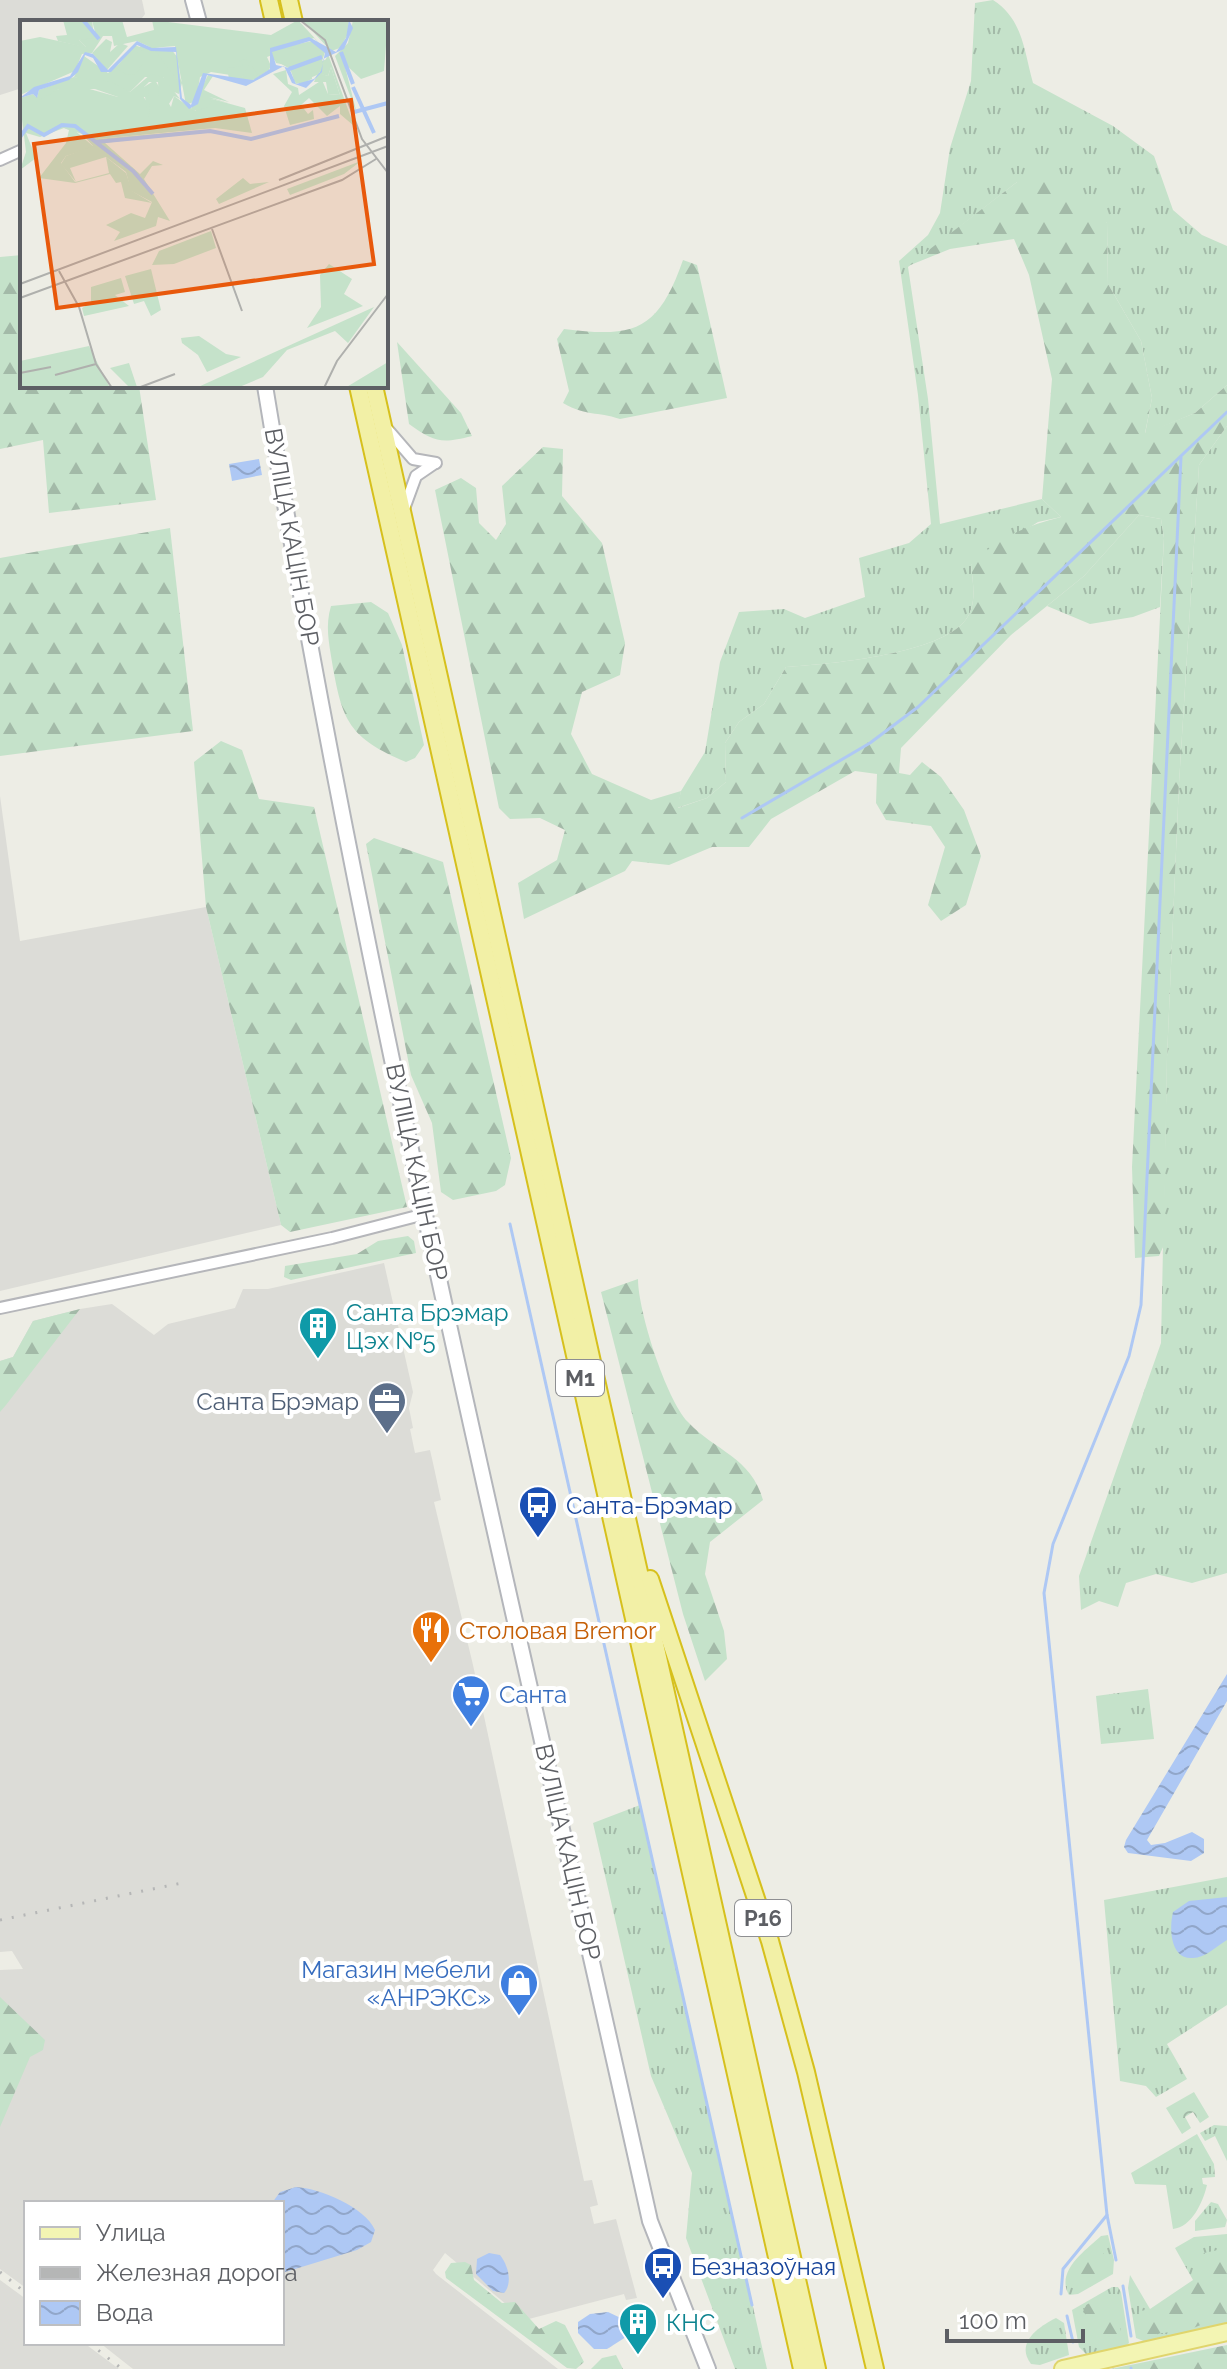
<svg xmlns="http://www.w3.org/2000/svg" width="1227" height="2369" font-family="Raleway,sans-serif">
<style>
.industrial{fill:#dcdcd7}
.grass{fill:url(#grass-tufts)}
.forest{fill:url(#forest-firs)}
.park{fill:url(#park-crowns)}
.water{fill:url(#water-waves)}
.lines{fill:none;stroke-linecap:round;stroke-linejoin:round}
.stream{stroke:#aec8f4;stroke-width:3}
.minor-casing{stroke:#b5b6ba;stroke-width:14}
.secondary-casing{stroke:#b4b6bb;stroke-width:18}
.primary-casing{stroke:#e0d56c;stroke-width:20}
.trunk-casing{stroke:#d6c01d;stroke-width:20}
.minor{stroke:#fff;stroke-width:10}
.secondary{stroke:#fff;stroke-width:14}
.primary{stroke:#f3f5b3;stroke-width:16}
.trunk{stroke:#f2f0a6;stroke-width:16}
.rail{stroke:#b5b6b6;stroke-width:3;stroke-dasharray:2 10;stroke-linecap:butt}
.labels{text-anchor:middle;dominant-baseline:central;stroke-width:8;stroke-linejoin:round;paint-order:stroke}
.shield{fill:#fff;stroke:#8e8f92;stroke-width:2}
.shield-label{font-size:22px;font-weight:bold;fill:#5d5f64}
.street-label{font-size:24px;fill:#5d5f64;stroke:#fff}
.culture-label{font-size:24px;fill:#0d838f;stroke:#fff;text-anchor:start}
.service-label{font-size:24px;fill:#4e5e75;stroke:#fff;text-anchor:end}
.transit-label{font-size:24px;fill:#164399;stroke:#fff;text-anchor:start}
.food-label{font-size:24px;fill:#c56008;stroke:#fff;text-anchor:start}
.shop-label{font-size:24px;fill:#366cbe;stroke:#fff;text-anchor:start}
.inset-river{fill:none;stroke:#aec8f4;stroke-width:4}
.inset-road{fill:none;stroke:#afb0ad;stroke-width:2}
.view{fill:#e8590c;fill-opacity:0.15;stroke:#e8590c;stroke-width:4}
.inset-edge{fill:none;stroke:#5d5f64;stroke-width:4}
</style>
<defs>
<pattern id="grass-tufts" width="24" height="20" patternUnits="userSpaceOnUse" patternTransform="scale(2)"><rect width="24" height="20" fill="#c5e2ca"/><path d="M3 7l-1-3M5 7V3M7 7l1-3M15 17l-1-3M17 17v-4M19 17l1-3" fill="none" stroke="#a3baa8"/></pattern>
<pattern id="forest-firs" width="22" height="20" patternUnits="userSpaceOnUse" patternTransform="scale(2)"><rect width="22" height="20" fill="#c5e2ca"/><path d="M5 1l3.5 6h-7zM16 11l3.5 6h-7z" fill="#a3baa8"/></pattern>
<pattern id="park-crowns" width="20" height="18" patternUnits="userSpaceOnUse" patternTransform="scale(2)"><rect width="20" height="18" fill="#c5e2ca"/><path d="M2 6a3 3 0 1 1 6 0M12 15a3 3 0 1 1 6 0" fill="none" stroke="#a3baa8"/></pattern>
<pattern id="water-waves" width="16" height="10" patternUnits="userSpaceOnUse" patternTransform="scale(2)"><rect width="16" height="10" fill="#aec8f4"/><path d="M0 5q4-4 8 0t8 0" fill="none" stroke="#91a6c9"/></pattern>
</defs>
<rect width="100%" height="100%" fill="#edede5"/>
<g class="industrial">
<polygon points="0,0 142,0 145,14 139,22 22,22 22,88 0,95"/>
<polygon points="0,796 20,941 206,907 281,1225 0,1291"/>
<polygon points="384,1263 413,1392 409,1408 413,1428 410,1429 415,1453 430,1450 433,1463 441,1500 434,1502 473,1665 584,2181 592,2180 598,2205 590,2207 594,2224 616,2219 637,2298 626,2300 624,2294 525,2320 445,2253 433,2270 436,2274 558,2369 133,2369 100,2343 282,2343 282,2203 26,2203 26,2288 0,2269 0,1970 23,1969 12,1951 0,1952 0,1361 13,1357 33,1321 80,1309 112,1304 154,1335 168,1324 235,1308 243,1289 268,1289"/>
<polygon points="0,2280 26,2299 26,2343 84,2343 119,2369 0,2369"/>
</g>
<g class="grass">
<path d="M993 0C1023 19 1024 51 1033 83L1113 126 1154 156 1173 210 1202 235 1227 246V385L1195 413 1145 434 1152 398 1141 341 1108 284 1107 223 1017 182 908 267 928 399 940 524 1042 499 1061 517 1038 522 971 565C973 584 978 608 963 623 932 655 830 664 786 667L764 704 739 722 725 743 726 782 707 798 677 808 681 791 705 752 720 662 739 612 784 609 805 618 865 597 859 558 909 543 931 524 918 395 899 261 928 235 940 213 950 148 971 81 975 3Z"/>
<polygon points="1227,426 1227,1573 1192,1583 1156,1574 1126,1583 1118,1607 1099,1601 1081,1610 1079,1576 1161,1343 1167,1057 1179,783 1199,465"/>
<polygon points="1139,515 1161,519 1164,538 1160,607 1133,617 1090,624 1047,606 1084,576"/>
<polygon points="1148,1689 1154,1739 1101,1744 1096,1696"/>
<polygon points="640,1805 767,2369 735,2369 686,2238 692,2173 651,2076 593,1823"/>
<polygon points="1227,1877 1227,2005 1167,2044 1187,2079 1156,2097 1146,2086 1120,2081 1104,1900"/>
<polygon points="1214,2125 1227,2126 1227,2161 1215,2136 1205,2141 1200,2133"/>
<path d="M1197 2134 1214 2164 1215 2177 1202 2178 1203 2184 1207 2185C1203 2202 1192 2227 1173 2229L1166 2185 1135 2184 1131 2173Z"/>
<polygon points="1211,2202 1218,2204 1227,2220 1225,2227 1195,2231 1195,2221"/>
<polygon points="1227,2234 1227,2324 1146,2342 1136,2338 1128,2288 1130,2275 1150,2309 1193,2280 1175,2248 1194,2237"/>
<path d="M1108 2235 1114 2260 1113 2274 1078 2294 1069 2295C1055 2271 1086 2250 1101 2236Z"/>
<polygon points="1112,2287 1118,2287 1121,2292 1129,2343 1124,2348 1086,2354 1079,2347 1072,2310"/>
<path d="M1056 2318 1064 2323 1069 2355 1040 2365 1031 2364C1015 2343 1038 2327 1056 2318Z"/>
</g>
<g class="forest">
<path d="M1057 176 1107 223 1108 284 1141 341 1152 398 1145 433 1195 413 1227 385V426L1199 465 1179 783 1167 1057 1164 1245 1159 1256 1135 1258 1132 1167 1164 538 1161 519 1139 515 1084 576 1011 635 901 748 899 773 910 775 922 762 941 777 964 810 981 856 966 905 941 921 928 905 945 847 931 826 886 820 876 803 877 774 855 771 771 819 749 847H712L669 865 632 861 625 871 524 919 518 883 557 860 565 830 540 818 510 819 499 808 435 490 461 478 476 488 479 523 496 540 506 524 502 486 543 447 563 449 562 496 602 543 625 643 620 675 582 692 571 734 592 774 651 800 681 791 678 808 707 798 726 782 725 743 739 722 764 704 786 667C830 664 932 655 963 623 978 608 973 584 971 565 997 538 1025 526 1061 517L1042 499 1052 379 1029 275 1014 239 950 249 908 266 1017 182Z"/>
<polygon points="22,255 22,386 139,386 156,500 49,513 43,440 0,449 0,257"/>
<path d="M683 260 697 265 727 398 620 419C596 411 588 417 563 403L569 391 557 339 564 329C635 338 658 331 683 260Z"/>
<path d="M397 342 461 413 472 436C441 444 434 442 409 424Z"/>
<polygon points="170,528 193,731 0,756 0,558"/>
<path d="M371 602 388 613 402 645 424 745 415 758 406 762C349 738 342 721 332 662 329 642 325 626 331 606Z"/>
<polygon points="221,741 242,750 259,799 314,807 407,1207 290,1232 281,1225 206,907 194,762"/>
<polygon points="374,838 443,862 511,1158 505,1185 496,1191 453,1200 441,1192 432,1123 411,1075 366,844"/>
<polygon points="408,1236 414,1241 416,1253 291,1280 284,1277 285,1266 357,1254 378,1241"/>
<path d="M638 1279C638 1311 666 1399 688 1422 715 1451 751 1457 763 1500L710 1542 705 1574 724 1631 727 1659 705 1681 683 1614 601 1292Z"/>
<polygon points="80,1309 6,1405 0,1412 0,1361 13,1357 33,1321"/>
<polygon points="0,1997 45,2040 43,2050 30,2057 0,2127"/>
<polygon points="1227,2248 1227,2314 1191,2329 1142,2336 1137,2326 1139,2311 1164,2308 1196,2284 1198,2263 1204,2253"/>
<polygon points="1100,2251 1108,2257 1109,2274 1090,2287 1070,2285 1069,2274 1083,2255"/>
<polygon points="465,2262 471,2265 474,2280 502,2303 515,2302 539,2329 556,2321 565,2325 584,2362 576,2369 567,2368 446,2278 445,2272 451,2263"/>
<path d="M1107 2294H1114C1121 2306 1123 2329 1118 2341L1110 2344 1100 2340 1096 2322 1083 2312 1086 2305Z"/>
<polygon points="1227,2345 1227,2369 1111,2369"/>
<polygon points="616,2355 623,2369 591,2369 602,2358"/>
</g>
<polygon class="park" points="1194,2092 1209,2117 1200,2123 1193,2112 1185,2117 1191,2128 1182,2134 1166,2108"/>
<g class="water">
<polygon points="259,459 262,475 232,481 229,464"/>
<polygon points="1227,1674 1227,1701 1147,1840 1151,1845 1165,1843 1192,1832 1204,1839 1204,1853 1191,1861 1128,1853 1124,1847 1126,1840"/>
<path d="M1227 1897V1940C1217 1946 1205 1958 1193 1958 1170 1960 1169 1928 1173 1912L1189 1901Z"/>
<path d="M296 2187C319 2188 365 2207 375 2230L371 2242 357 2250 282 2273V2203H272L280 2192Z"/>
<path d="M489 2253 500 2255C508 2265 513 2283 504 2293L493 2291 476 2274 477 2259Z"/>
<polygon points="608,2312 625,2320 626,2337 607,2349 594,2349 578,2333 578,2322 590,2314"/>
</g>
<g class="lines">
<g class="stream">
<polyline points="742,818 870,743 918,707 1227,412"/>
<polyline points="510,1224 752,2305"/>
<polyline points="1116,2260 1107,2215 1044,1593 1053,1544 1129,1356 1141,1305 1181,457"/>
<polyline points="1123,2286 1131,2336"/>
<polyline points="1061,2294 1063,2269 1107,2215"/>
<polyline points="1067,2316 1073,2342"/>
<polyline points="1131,2368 1131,2369"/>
</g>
<g class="minor-casing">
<g id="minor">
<polyline points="0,160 22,150"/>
<polyline points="388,430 413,459 436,463"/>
<polyline points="405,506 416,476 435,463"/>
<polyline points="0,1308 332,1238 425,1214"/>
</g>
</g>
<g class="secondary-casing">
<g id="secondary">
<polyline points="193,0 199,22"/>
<path d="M265 386C366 1003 515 1611 650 2221L708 2369"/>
</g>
</g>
<g class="primary-casing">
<polyline id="primary" points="1063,2369 1227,2332"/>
</g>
<g class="trunk-casing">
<g id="trunk">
<polyline points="269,0 274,22"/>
<polyline points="289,0 294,22"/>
<polyline points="358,386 802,2369"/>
<polyline points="374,386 817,2369"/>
<polyline points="650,1579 770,1941 806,2072 875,2369"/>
</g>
</g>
<use href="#minor" class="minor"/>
<use href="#secondary" class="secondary"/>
<use href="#primary" class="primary"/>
<use href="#trunk" class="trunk"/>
<g class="rail">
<polyline points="0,1920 182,1883"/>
<polyline points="0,2272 26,2293"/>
<polyline points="89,2343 122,2369"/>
</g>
</g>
<defs>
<g id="building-pin" transform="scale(2)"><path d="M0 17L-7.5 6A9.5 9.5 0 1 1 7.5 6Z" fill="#0f9aa8" stroke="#fff"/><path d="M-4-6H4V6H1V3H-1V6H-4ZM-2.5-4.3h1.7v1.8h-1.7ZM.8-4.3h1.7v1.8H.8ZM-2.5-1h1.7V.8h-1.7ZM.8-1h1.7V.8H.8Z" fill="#fff"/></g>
<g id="office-pin" transform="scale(2)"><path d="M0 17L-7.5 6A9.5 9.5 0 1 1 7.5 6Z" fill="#5c6f8a" stroke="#fff"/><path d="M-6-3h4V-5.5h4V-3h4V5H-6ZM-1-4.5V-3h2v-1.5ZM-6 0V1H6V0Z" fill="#fff"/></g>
<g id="bus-pin" transform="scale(2)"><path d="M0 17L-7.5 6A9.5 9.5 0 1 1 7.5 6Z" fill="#1a4fb4" stroke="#fff"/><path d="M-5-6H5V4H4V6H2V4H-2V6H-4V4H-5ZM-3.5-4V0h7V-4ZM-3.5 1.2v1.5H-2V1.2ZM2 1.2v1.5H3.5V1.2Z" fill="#fff"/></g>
<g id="restaurant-pin" transform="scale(2)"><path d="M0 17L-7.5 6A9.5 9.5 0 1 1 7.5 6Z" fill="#e8710a" stroke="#fff"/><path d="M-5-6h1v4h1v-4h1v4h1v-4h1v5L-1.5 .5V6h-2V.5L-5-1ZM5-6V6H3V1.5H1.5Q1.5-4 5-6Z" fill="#fff"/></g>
<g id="supermarket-pin" transform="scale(2)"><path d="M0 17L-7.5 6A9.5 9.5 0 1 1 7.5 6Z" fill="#3f7fe0" stroke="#fff"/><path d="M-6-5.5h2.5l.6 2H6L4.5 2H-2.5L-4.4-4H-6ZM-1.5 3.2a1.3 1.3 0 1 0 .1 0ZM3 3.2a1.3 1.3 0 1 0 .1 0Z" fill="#fff"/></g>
<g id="shop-pin" transform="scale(2)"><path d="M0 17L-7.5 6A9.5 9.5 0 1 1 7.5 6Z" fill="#3f7fe0" stroke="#fff"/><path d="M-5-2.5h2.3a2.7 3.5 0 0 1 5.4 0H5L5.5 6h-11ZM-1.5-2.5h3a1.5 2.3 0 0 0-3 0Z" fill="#fff"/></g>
</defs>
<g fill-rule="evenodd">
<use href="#building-pin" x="318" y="1326"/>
<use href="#office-pin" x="387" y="1401"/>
<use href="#bus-pin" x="538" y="1505"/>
<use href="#restaurant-pin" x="431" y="1630"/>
<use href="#supermarket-pin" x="471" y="1694"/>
<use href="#shop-pin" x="519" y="1983"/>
<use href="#bus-pin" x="663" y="2266"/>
<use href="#building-pin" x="638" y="2322"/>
</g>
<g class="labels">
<g class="shield">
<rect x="556" y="1360" width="48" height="36" rx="6"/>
<rect x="735" y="1900" width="56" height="36" rx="6"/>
</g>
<g class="shield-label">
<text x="580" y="1378">М1</text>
<text x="763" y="1918">Р16</text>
</g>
<g class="street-label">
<text transform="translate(292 537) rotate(80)">ВУЛІЦА КАЦІН БОР</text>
<text transform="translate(417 1172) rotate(78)">ВУЛІЦА КАЦІН БОР</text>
<text transform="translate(568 1852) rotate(77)">ВУЛІЦА КАЦІН БОР</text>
</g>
<g class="culture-label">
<text x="346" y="1312">Санта Брэмар<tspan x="346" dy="28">Цэх №5</tspan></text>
<text x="666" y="2322">КНС</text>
</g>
<g class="service-label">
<text x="359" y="1401">Санта Брэмар</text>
</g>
<g class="transit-label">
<text x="566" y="1505">Санта-Брэмар</text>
<text x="691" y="2266">Безназоўная</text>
</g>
<g class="food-label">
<text x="459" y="1630">Столовая Bremor</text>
</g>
<g class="shop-label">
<text x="499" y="1694">Санта</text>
<text x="491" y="1969" text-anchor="end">Магазин мебели<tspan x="491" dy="28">«АНРЭКС»</tspan></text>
</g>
</g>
<g transform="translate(20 20)">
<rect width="368" height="368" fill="#edede5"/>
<path d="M72 0H102L107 17 134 10 132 0 251 15 278 0 301 25 294 18 247 37 251 46 236 59 191 52 180 57 176 81 166 85 155 26 132 28 117 21 94 26 92 16H83L72 33 62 34 55 51 0 75V21L20 17 66 27 59 20 75 12ZM282 0H329L328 14 320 28 311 31ZM121 26 149 29 162 63 159 74 149 70 143 57H125L110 72 54 57 64 36 88 53ZM308 34 334 106 320 94V86L307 96 289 78 281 85 288 94 293 90 294 99 270 105 264 86 272 72 253 54 266 50 268 64 278 68 279 75 302 60 308 74 320 75 311 47 308 56 300 54ZM135 60 151 87 154 76 175 91 192 79 225 88 232 113 195 108 77 119 52 108 74 127 46 136 41 143 55 162 89 153 86 137 106 153 112 171 132 183 105 178 101 162 96 163 90 154 55 163 19 158 46 123 49 110 44 108 20 117 6 113 16 138 0 150 6 132 0 83 39 69 66 68 98 77 123 76 129 85 124 67ZM341 141 324 154 270 175 267 169ZM354 287 328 323 315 311 267 330 243 357 217 368H176Z" fill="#c5e2ca"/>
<path d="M43 0H72L74 18 59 20 67 28 38 21 36 16 47 15ZM333 0H368L364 51 341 59 324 43 337 94 315 36 328 23ZM86 19 92 22 90 32 100 23 108 26 87 50 72 33ZM292 21 305 32 302 41 307 39V49L299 53 308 56 311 47 320 75 308 74 306 62H294L297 55 276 64 270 49 251 38 256 29ZM114 25 126 29 114 34 123 43 116 54 107 55 96 48ZM151 29 158 38 161 65 137 33ZM228 37 232 39 222 57 238 55 232 46 238 40 251 45 249 50 233 60 209 59 207 48 222 46 227 39 214 43ZM131 54 143 57 160 79 154 76 147 87 139 79 138 62H129L124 67 128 69 130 91 128 97 125 77H98L75 69H39L18 81 0 83V78L13 74 17 78 19 70 54 57 92 62 110 72ZM188 55 193 56 184 70 209 82 189 77 211 84 192 79 189 87 174 91 171 89ZM45 103 77 119 183 110 85 123 120 154 133 141 143 145 132 146 124 159 150 201 138 197 136 206 94 221 100 212 86 205 111 193 125 198 132 182 111 171 106 152 86 137 50 148 56 162 41 144 46 136 73 126 62 114 44 108ZM223 158 230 164 249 162 199 184 196 179ZM191 211 196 228 154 244 132 245 139 231ZM309 244 332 259 324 274 343 286 287 308 301 287 300 255ZM131 249 141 290 131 296 124 281 114 284 105 256ZM101 258 105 272 95 275 109 286 64 296 62 288 71 283V267ZM179 316 206 334 221 337 187 352 178 335 162 323 161 318ZM368 342V368H325ZM109 343 117 367 110 368 90 348Z" fill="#c5e2ca"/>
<path d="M274 28 291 46 292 59 281 64 274 61 271 46 256 43 253 36 259 29Z" fill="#c5e2ca"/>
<path d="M69 326 90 368H0V341Z" fill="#c5e2ca"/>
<path d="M329 0 333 8 324 29 303 39 302 52 286 68 272 63 264 46 226 66 187 55 178 84 169 89 160 79 156 32 131 31 117 25 91 52H81L73 38 65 35 58 52 49 60 19 70 17 78 13 74 0 78 14 67 50 56 65 32 73 34 88 50 117 21 132 28 156 27 162 78 171 85 183 53 233 60 250 49V28L289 17 316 32 326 18ZM290 21 305 33 301 51 294 59 276 64 269 48 256 45 252 32Z" fill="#aec8f4" fill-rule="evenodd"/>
<path class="inset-river" d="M63 0 79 19M321 32 333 64M269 49 302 37M333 67 354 113M334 92 368 83M0 117 8 106 24 115 42 105 55 106 113 151 133 174M76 122 190 111 231 119 319 96"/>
<path class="inset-road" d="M280 0 305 20 342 119 368 153M259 160 368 116M192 209 222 291M39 251 59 287 76 344 92 368M0 264 368 126M0 278 322 160 356 139M0 353 31 347M35 355 76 344M118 368 155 354M304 368 317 341 368 274"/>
<path class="view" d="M331 80 354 244 37 288 14 124Z"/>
<rect width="368" height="368" class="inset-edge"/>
</g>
<rect x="24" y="2201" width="260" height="144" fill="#ffffff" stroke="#bebfc1" stroke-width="2"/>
<rect x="40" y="2227" width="40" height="12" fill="#f3f5b3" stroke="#bebfc1" stroke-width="2"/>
<text x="96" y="2241" font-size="24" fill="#5d5f64">Улица</text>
<rect x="40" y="2267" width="40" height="12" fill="#b5b6b6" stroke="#bebfc1" stroke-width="2"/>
<text x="96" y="2281" font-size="24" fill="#5d5f64">Железная дорога</text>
<rect x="40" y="2301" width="40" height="24" fill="url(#water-waves)" stroke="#bebfc1" stroke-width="2"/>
<text x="96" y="2321" font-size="24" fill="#5d5f64">Вода</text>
<path d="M947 2329v12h136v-12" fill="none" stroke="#5d5f64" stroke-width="4"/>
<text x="959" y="2329" font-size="24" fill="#5d5f64" stroke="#ffffff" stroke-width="6" paint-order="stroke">100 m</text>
</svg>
